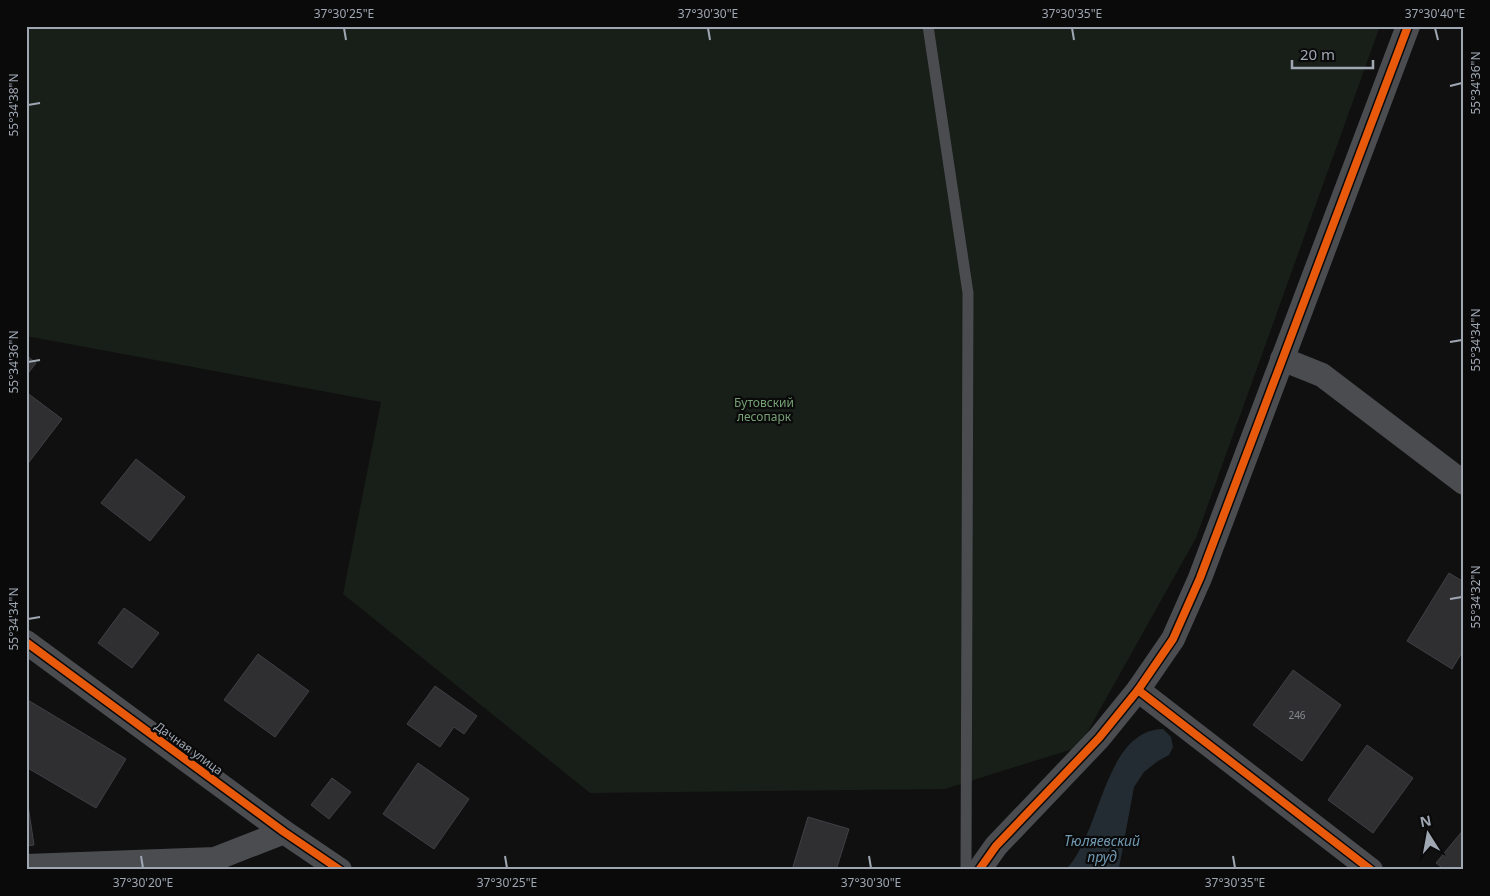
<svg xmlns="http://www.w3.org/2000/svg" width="1490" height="896" font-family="'Noto Sans',sans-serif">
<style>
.green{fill:#181e18}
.water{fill:#232c32}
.building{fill:#2f2f31;stroke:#3e4044}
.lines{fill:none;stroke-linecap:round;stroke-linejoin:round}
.service{stroke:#4a4c50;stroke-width:11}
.minor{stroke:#4a4c50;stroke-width:24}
.cycleway-casing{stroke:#0a0a0b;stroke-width:11}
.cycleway{stroke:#e8590c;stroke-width:8}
.ticks{fill:none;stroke:#9fa7b3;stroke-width:2}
.labels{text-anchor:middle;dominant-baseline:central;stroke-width:4.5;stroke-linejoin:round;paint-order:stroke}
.number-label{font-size:10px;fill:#838992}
.park-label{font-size:12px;fill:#75a073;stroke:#0a0a0b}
.street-label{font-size:12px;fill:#9fa7b3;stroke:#0a0a0b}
.water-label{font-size:14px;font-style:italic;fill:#719ab2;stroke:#0a0a0b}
.neatline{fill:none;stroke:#9fa7b3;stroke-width:2}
.ticks-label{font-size:12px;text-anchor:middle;fill:#9fa7b3}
</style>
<rect width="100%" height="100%" fill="#101010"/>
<polygon class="green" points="26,26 1380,26 1196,538 1079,747 945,789 590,793 343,594 381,402 26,336"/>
<path class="water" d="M1163 729 1171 737 1173 747 1169 755 1158 761 1144 772 1134 787 1119 868 1117 870H1065C1101 837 1103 730 1163 729Z"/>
<g class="building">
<polygon points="26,355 36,363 26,376"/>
<polygon points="26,392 62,419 26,466"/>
<polygon points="136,459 185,497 150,541 101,503"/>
<polygon points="1449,573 1464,582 1464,649 1452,669 1407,641"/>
<polygon points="124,608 159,633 132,668 98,643"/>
<polygon points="258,654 309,691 275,737 224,700"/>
<polygon points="1293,670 1341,705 1302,761 1253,725"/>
<polygon points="435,686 477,716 464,734 454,727 440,747 407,724"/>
<polygon points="26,699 126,759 96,808 26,767"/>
<polygon points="1367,745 1413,778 1373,833 1328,800"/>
<polygon points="418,763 469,799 434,849 383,814"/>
<polygon points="332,778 351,792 329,819 311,805"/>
<polygon points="28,805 34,845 26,846 26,806"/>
<polygon points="808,817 849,829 836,870 792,870"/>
<polygon points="1464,829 1464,870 1445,870 1436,863"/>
</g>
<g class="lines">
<polyline class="service" points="928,26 968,293 966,870"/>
<g class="minor">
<polyline points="1282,359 1322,375 1464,483"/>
<polyline points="26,642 284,832 340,870"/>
<polyline points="1138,690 1371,870"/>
<polyline points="26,866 215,859 284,832"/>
<polyline points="979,870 996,846 1099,738 1138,690 1173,639 1200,578 1408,26"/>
</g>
<g class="cycleway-casing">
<g id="cycleway">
<polyline points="26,642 284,832 340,870"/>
<polyline points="1138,690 1371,870"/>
<polyline points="979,870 996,846 1099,738 1138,690 1173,639 1200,578 1408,26"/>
</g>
</g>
<use href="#cycleway" class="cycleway"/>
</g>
<path class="ticks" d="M344 28 346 40M708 28 710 40M1072 28 1074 40M1435 28 1438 40M1450 86 1462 83M28 105 40 103M1450 342 1462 340M28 362 40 360M1450 599 1462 597M28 619 40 617M141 856 143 868M505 856 507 868M869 856 871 868M1233 856 1235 868"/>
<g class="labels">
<g class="number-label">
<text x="1297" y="715">246</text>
</g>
<g class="park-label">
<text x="764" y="402">Бутовский<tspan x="764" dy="14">лесопарк</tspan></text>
</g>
<g class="street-label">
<text transform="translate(189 748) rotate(36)">Дачная улица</text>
</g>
<g class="water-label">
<text x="1102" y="840">Тюляевский<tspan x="1102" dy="16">пруд</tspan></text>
</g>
</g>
<rect width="1490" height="896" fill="none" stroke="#0a0a0b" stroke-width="55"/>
<g transform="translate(1428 834) rotate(349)" stroke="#0a0a0b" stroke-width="4" paint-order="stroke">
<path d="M0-4L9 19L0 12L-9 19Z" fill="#9fa7b3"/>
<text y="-8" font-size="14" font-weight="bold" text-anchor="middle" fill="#9fa7b3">N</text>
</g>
<path d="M1292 60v8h81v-8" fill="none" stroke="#9fa7b3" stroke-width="2.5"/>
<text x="1300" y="60" font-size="15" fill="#9fa7b3" stroke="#0a0a0b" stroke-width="4" paint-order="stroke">20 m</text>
<rect x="28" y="28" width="1434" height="840" class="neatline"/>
<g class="ticks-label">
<text x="344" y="18">37°30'25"E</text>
<text x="708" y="18">37°30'30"E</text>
<text x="1072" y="18">37°30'35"E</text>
<text x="1435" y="18">37°30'40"E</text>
<text transform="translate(1476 83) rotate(-90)" y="4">55°34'36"N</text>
<text transform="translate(14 105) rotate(-90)" y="4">55°34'38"N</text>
<text transform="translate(1476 340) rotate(-90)" y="4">55°34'34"N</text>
<text transform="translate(14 362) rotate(-90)" y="4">55°34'36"N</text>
<text transform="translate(1476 597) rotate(-90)" y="4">55°34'32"N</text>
<text transform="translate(14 619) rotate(-90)" y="4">55°34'34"N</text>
<text x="143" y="887">37°30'20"E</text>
<text x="507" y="887">37°30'25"E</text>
<text x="871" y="887">37°30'30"E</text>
<text x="1235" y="887">37°30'35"E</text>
</g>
</svg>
